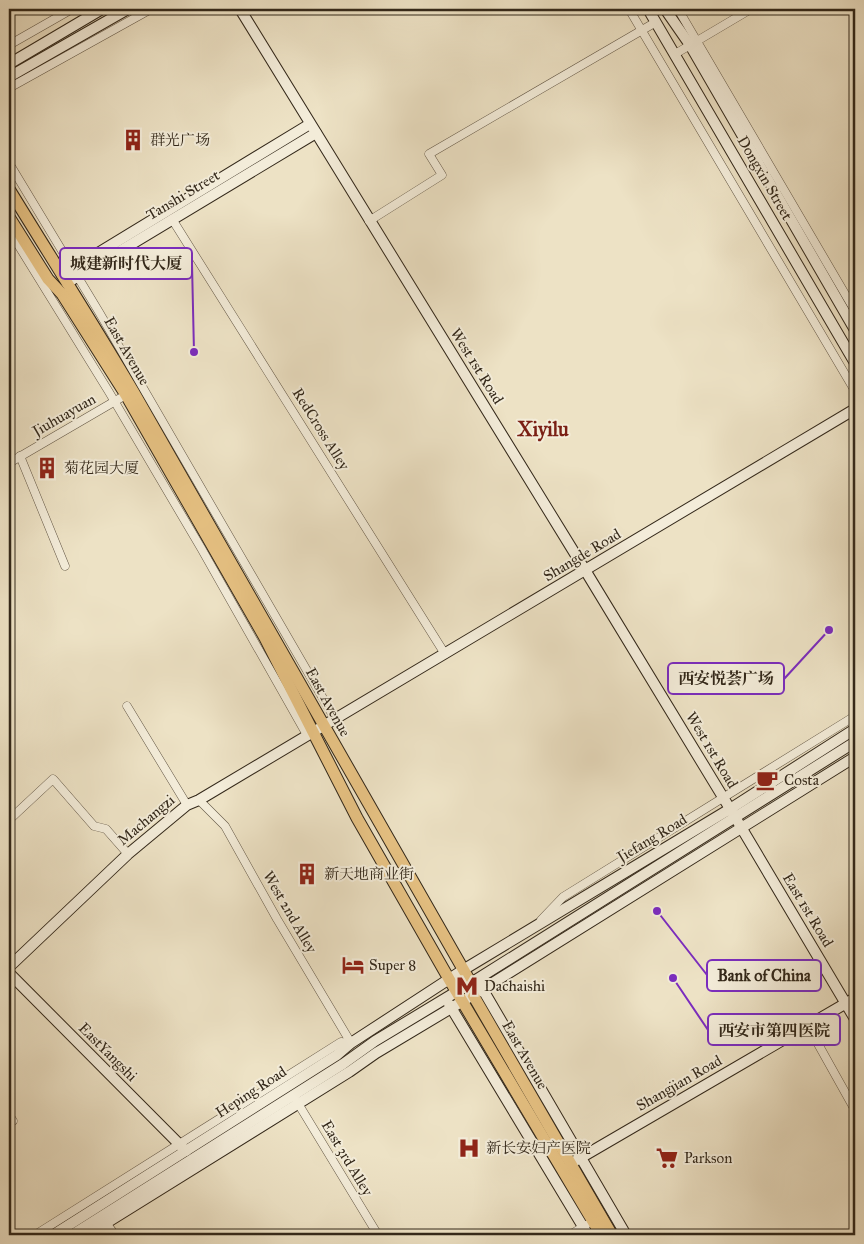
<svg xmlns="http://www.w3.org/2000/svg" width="864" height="1244" font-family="'IM FELL Great Primer','Noto Serif SC',serif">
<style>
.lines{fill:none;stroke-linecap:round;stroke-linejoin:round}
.street-casing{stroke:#625645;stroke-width:9}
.secondary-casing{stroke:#33281a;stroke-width:12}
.primary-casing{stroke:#33281a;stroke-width:13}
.street{stroke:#f3ecd9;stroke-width:8}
.secondary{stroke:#f3ecd9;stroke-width:10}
.primary{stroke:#e6c182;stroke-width:11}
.labels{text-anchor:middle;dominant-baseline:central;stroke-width:4;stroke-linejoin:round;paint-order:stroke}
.poi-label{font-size:15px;fill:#33281a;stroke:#f3ecd9;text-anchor:start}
.street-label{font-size:15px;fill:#33281a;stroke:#f3ecd9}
.district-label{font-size:20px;font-weight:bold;fill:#7a1f14;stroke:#f3ecd9}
.leader{fill:none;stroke:#7b2cbf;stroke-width:2}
.callout-dot{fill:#7b2cbf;stroke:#f3ecd9;stroke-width:2}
.callout{fill:#f3ecd9;stroke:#7b2cbf;stroke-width:2}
.callout-label{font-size:16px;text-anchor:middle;font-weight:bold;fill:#33281a}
</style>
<rect width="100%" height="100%" fill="#ede2c5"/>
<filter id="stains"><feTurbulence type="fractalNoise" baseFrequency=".004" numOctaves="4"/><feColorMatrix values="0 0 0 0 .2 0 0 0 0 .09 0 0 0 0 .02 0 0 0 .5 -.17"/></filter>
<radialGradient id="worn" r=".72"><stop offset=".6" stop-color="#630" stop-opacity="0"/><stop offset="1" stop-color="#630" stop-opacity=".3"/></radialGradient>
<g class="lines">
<g class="street-casing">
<g id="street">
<polyline points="629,9 855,391"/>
<polyline points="678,9 855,311"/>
<polyline points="9,45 72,9"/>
<polyline points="675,54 751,9"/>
<polyline points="9,88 151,9"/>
<polyline points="9,163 99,312 335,719"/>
<polyline points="172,219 445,654"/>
<polyline points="369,221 442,175 429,154 656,22"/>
<polyline points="9,230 109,392 201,548 307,735"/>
<polyline points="20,456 65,566"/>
<polyline points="9,463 129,393"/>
<polyline points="127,706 187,805"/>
<polyline points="199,800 225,826 277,919 351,1043"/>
<polyline points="9,820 53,779 94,826 106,829 128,854"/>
<polyline points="541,920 563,897 855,716"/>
<polyline points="808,1026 855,1110"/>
<polyline points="296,1100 378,1235"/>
<polyline points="9,1115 13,1121"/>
<polyline points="104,1220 115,1235"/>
<polyline points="35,1235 341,1042 351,1043"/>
<polyline points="570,1235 586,1225"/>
</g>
</g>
<g class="secondary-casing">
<g id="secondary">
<polyline points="240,9 585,570 735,817 855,1019"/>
<polyline points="648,9 855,363"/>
<polyline points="665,9 690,45 855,330"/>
<polyline points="9,64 102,9"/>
<polyline points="9,77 128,9"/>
<polyline points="62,275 310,124"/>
<polyline points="67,283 316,133"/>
<polyline points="9,967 128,854 187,805 199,800 855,409"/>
<polyline points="9,973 186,1151"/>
<polyline points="479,983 626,1235"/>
<polyline points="449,1004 588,1235"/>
<polyline points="570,1164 855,998"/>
<polyline points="53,1235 337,1055 351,1043 463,970 730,809 855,729"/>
<polyline points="72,1235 343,1064 375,1041 471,983 855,742"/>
<polyline points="87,1235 349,1072 376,1053 483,989 855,757"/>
</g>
</g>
<g class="primary-casing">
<g id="primary">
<path d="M9 189C50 256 93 323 133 391L471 983 473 995 612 1235"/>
<polyline points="9,217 48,279 62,294 126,395 265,638 357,818 449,979 601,1235"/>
</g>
</g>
<use href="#street" class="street"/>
<use href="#secondary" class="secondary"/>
<use href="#primary" class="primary"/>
</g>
<defs>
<g id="building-bare" transform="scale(1.725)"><path d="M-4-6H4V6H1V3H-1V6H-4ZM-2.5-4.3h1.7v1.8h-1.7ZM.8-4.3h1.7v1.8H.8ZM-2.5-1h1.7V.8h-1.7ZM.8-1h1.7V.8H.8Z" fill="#8f2418" stroke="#f3ecd9" stroke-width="2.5" paint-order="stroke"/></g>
<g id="cafe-bare" transform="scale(1.725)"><path d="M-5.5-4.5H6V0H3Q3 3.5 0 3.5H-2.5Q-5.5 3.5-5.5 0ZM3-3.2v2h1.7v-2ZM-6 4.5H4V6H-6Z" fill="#8f2418" stroke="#f3ecd9" stroke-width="2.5" paint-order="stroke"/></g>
<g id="hotel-bare" transform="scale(1.725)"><path d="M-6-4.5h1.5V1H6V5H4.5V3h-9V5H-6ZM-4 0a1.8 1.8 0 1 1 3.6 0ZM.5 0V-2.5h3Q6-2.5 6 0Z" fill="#8f2418" stroke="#f3ecd9" stroke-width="2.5" paint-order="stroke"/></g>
<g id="metro-bare" transform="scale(1.725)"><path d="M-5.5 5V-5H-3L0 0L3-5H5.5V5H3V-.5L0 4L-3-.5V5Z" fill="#8f2418" stroke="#f3ecd9" stroke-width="2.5" paint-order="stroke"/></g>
<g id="hospital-bare" transform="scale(1.725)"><path d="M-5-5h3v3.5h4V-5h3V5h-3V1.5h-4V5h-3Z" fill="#8f2418" stroke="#f3ecd9" stroke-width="2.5" paint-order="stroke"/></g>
<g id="supermarket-bare" transform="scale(1.725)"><path d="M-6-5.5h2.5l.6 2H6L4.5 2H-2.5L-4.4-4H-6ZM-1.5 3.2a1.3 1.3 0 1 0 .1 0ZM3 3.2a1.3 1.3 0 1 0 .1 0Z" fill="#8f2418" stroke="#f3ecd9" stroke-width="2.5" paint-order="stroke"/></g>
</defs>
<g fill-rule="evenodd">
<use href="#building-bare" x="133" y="140"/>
<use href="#building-bare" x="47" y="468"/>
<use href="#cafe-bare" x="767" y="780"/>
<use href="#building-bare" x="307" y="874"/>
<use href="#hotel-bare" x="353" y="965"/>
<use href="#metro-bare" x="467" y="986"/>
<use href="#hospital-bare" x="469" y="1148"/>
<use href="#supermarket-bare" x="667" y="1158"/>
</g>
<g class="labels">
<g class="poi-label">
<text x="150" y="140">群光广场</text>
<text x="64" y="468">菊花园大厦</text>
<text x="784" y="780">Costa</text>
<text x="324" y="874">新天地商业街</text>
<text x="369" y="965">Super 8</text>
<text x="484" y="986">Dachaishi</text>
<text x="486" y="1148">新长安妇产医院</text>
<text x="684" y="1158">Parkson</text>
</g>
<g class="street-label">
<text transform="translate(765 178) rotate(60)">Dongxin Street</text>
<text transform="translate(183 195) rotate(-31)">Tanshi Street</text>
<text transform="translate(127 351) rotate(60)">East Avenue</text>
<text transform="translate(477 366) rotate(58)">West 1st Road</text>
<text transform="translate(64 415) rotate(-30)">Jiuhuayuan</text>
<text transform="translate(321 429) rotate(58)">RedCross Alley</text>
<text transform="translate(582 555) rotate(-31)">Shangde Road</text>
<text transform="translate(328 702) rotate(61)">East Avenue</text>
<text transform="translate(712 750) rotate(59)">West 1st Road</text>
<text transform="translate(146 820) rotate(-40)">Machangzi</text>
<text transform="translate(652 838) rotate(-31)">Jiefang Road</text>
<text transform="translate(808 910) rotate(59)">East 1st Road</text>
<text transform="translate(290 912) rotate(60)">West 2nd Alley</text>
<text transform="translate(108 1052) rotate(45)">EastYangshi</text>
<text transform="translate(525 1055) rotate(60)">East Avenue</text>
<text transform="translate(679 1083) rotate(-30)">Shangjian Road</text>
<text transform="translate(251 1092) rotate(-33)">Heping Road</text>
<text transform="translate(347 1158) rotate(59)">East 3rd Alley</text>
</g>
<g class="district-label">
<text x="543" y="429">Xiyilu</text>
</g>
</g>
<path class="leader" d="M194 352L192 264M829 630L784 679M657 911L707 975M673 978L708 1030"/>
<g class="callout-dot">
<circle cx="194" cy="352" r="5"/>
<circle cx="829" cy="630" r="5"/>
<circle cx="657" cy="911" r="5"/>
<circle cx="673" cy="978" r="5"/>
</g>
<g class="callout">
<rect x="60" y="248" width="132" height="31" rx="5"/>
<rect x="668" y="663" width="116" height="31" rx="5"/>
<rect x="707" y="960" width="114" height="31" rx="5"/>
<rect x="708" y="1014" width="132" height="31" rx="5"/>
</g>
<g class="callout-label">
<text x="126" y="269">城建新时代大厦</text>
<text x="726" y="684">西安悦荟广场</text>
<text x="764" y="981">Bank of China</text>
<text x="774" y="1036">西安市第四医院</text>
</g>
<rect width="864" height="1244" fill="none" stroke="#ede2c5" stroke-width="30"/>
<rect x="10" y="10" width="844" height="1224" fill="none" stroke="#33281a" stroke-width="2.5"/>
<rect x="15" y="15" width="834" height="1214" fill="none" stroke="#33281a"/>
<rect width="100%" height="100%" filter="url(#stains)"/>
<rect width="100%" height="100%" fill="url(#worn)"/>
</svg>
